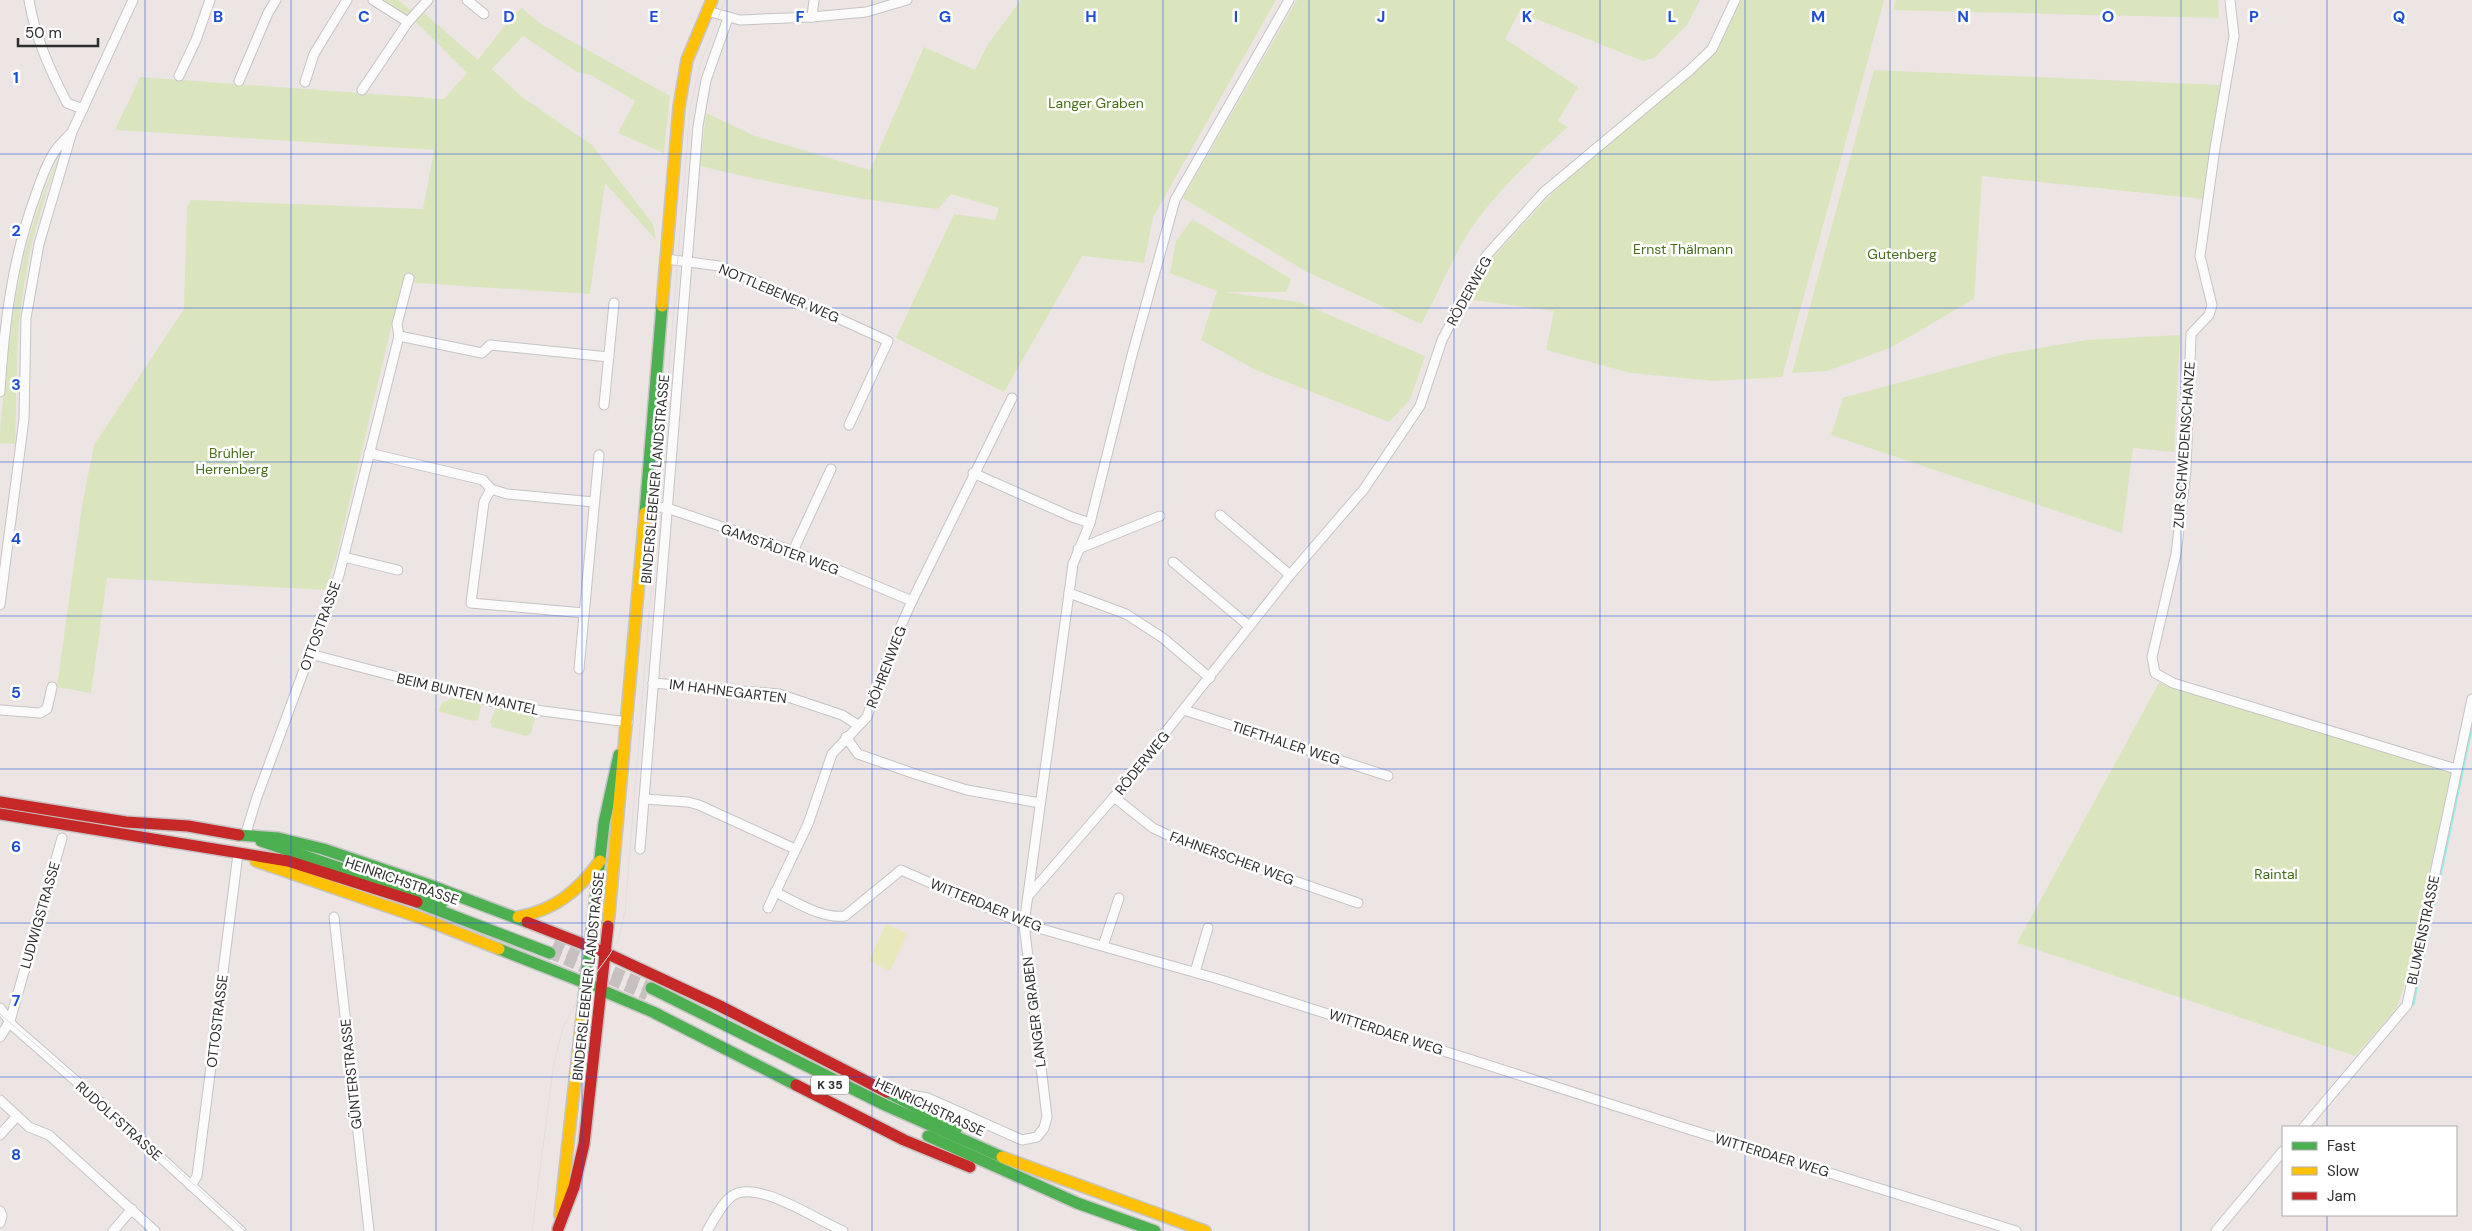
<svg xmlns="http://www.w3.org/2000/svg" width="2472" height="1231" font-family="'DM Sans',sans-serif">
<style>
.green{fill:#dbe5bd}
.pitch{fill:#e8e9bb}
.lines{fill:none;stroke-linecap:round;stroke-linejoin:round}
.stream{stroke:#97ede8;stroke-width:3}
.secondary-tunnel{stroke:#c6c0c0;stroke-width:11;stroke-dasharray:11 5.5;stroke-linecap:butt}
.street-casing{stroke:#c6c4c5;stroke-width:11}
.fast-casing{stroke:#c6c4c5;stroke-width:14}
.slow-casing{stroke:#c6c4c5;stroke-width:14}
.jam-casing{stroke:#c6c4c5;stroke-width:14}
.street{stroke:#fcfbfb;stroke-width:9}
.fast{stroke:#4caf50;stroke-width:11}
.slow{stroke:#ffc107;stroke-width:11}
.jam{stroke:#c62828;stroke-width:11}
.tram{stroke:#dfdfe1;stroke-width:1}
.grid{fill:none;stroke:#1d4ed8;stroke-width:1;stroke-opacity:0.55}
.labels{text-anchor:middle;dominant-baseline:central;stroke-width:5;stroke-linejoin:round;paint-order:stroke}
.shield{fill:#fff;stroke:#6d6d6d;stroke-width:1}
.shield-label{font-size:12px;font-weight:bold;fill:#2e2e2e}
.park-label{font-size:14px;fill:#476e1a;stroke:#fff}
.street-label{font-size:14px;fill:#2e2e2e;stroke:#fff}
.grid-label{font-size:16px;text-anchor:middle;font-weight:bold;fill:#1d4ed8;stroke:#fff;stroke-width:5;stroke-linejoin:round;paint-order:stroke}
</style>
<rect width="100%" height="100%" fill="#ece5e4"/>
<g class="green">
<polygon points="384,0 398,0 412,11 416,6 478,60 513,15 522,8 541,24 670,96 664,153 618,133 635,101 591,75 577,72 523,36 492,69 522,97 592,145 653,224 656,240 605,183 590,294 402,282 336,558 325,590 107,578 91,693 57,687 82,506 94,445 184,309 187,207 191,200 423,209 434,150 115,130 140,77 444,99 467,73 417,23"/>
<path d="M1021 0H1276L1153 217 1144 263 1082 256 1004 392 896 338 954 214 995 220 999 208 951 194 938 209C857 200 779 185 700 166L706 113 755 136 870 170 924 47 975 70 988 44Z"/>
<path d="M1297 0H1700L1687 25 1654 58 1643 61 1519 12 1505 39 1578 87 1558 121 1568 127C1536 155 1503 185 1477 220 1454 251 1441 290 1421 324L1307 272 1183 198Z"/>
<polygon points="1739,0 1884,0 1782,377 1715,381 1631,373 1546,350 1554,311 1473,300 1491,260 1553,192 1717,51"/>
<polygon points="1896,0 2218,0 2219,18 1893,10"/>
<polygon points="1874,70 2221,85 2203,199 1982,176 1974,299 1890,348 1827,371 1792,373"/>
<path d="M63 148 46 193 30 249 22 298 18 332 15 444 0 443C0 423 3 403 5 382 12 299 26 224 63 148Z"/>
<polygon points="1192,219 1291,279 1286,292 1224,292 1299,302 1425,356 1410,400 1389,422 1256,370 1201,340 1217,291 1170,273 1176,241"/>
<polygon points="2180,335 2174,452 2133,448 2122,533 1831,435 1843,398 2005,354 2086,340"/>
<polygon points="2159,683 2451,773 2405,984 2396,1009 2355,1056 2017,943"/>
<polygon points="453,698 480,704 481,707 478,720 473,721 438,711 442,703"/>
<polygon points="496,708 531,713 535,719 531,733 526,736 492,727 490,722"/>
</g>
<polygon class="pitch" points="886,924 907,934 890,971 869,961"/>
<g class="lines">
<polyline class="stream" points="2413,1004 2472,725"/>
<g class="secondary-tunnel">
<polyline points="553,945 651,988"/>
<polyline points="550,953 647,995"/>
</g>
<g class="street-casing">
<g id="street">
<path d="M29 0C35 37 50 70 67 103L83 109"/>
<polyline points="373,0 408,22"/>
<polyline points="467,0 484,14"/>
<polyline points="2230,0 2234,36 2215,148 2200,256 2212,305 2209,315 2191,334 2186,470 2176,554 2152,657 2155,673 2173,683 2456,769"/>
<polyline points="707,11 740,20 812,17 866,12 907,0"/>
<polyline points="812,17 814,0"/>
<polyline points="179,76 196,40 210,0"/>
<polyline points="239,81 268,13 276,0"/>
<polyline points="305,82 314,54 347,0"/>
<polyline points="362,90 408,22 428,0"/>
<polyline points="666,259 719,266 754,280 888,341 849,425"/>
<polyline points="399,336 482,353 490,345 609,357"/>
<path d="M0 392C4 326 12 260 35 197 40 182 46 164 55 151 59 145 65 140 70 134"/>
<polyline points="604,405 614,303"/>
<polyline points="369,453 483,480 491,489 507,494 594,502"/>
<polyline points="973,473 1072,517 1090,523"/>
<polyline points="491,489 484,502 471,603 584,613"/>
<polyline points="645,505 667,508 793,551 912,601"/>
<polyline points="1220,515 1290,575"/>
<polyline points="1078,549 1160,516"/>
<polyline points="793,551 831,469"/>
<polyline points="344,557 398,570"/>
<polyline points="1173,562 1249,626"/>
<polyline points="1069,593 1126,614 1163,638 1210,678"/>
<polyline points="0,605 24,419 26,318 39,244 72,132 133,0"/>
<polyline points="310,654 490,701 543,711 628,722"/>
<polyline points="579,669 599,455"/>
<polyline points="653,683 779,694 842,715 858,725"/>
<polyline points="0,710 40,713 47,709 52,687"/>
<polyline points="1184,710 1388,776"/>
<polyline points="846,737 858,754 918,775 967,790 1040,803"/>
<polyline points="1114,797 1153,828 1185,843 1358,903"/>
<polyline points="644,799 688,802 699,805 795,849"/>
<polyline points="245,836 257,797 339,575 399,336 397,324 409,278"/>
<polyline points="640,849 698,126 706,80 728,18"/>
<path d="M775 892C796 902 822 919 845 916L901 870 1024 924 1218 979 1685 1128 2016 1231"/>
<polyline points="1029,895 1114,797 1290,575 1364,489 1420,406 1442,340 1486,256 1544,192 1690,70 1712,49 1735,0"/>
<polyline points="768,908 808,824 832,754 867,717 891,648 912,601 1012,398"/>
<polyline points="334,917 369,1231"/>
<polyline points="1103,946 1119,898"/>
<polyline points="1195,972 1208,928"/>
<polyline points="0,1008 13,1026 100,1102 241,1231"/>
<polyline points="0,1037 10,1021 62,838"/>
<polyline points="894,1092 928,1098 1022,1140 1037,1137 1044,1128 1047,1117 1024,924 1073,564 1090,523 1132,355 1175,200 1289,0"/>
<polyline points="0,1100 29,1127 49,1135 155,1231"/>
<polyline points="2304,1127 2407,1005 2472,699"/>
<polyline points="0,1135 17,1116"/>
<polyline points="191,1186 197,1176 238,854"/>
<polyline points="0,1211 2,1216 0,1223"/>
<polyline points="113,1231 132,1209"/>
<path d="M707 1231C714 1220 721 1204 732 1196 756 1178 818 1221 843 1231"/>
<polyline points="2216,1231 2283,1151"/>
</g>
</g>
<g class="fast-casing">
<g id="fast">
<polyline points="645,513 662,306"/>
<polyline points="239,835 278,838 323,849 432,886 527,922"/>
<polyline points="261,841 442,903"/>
<polyline points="417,902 550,953"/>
<polyline points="499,949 593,986"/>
<polyline points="651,988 885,1105 1002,1157"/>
<polyline points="601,990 653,1012 796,1085"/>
<polyline points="582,1017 604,823 619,755"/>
<polyline points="887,1092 957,1128"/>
<polyline points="928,1136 1077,1203 1155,1231"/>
</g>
</g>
<g class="slow-casing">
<g id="slow">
<polyline points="662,306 679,107 687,60 712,0"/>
<polyline points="256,861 421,918 499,949"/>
<path d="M518 917C555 910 578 891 600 861"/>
<polyline points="608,926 645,513"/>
<polyline points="1002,1157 1205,1231"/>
<polyline points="560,1215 582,1017"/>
</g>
</g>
<g class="jam-casing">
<g id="jam">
<polyline points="0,802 126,822 188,826 239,835"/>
<polyline points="0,814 288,861 417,902"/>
<polyline points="527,922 606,953"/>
<polyline points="606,953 720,1006 887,1092"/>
<polyline points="796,1085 904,1140 970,1167"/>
<polyline points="558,1229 574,1187 584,1144 608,926"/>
</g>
</g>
<use href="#street" class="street"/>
<use href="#fast" class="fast"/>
<use href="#slow" class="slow"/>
<use href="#jam" class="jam"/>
<g class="tram">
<polyline points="0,1014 102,1101 245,1231"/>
<polyline points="532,1231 554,1062 563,1028 580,995 610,954 619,938 625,912 690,109 699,68 725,0"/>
</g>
</g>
<path class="grid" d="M145 0V1231M291 0V1231M436 0V1231M582 0V1231M727 0V1231M872 0V1231M1018 0V1231M1163 0V1231M1309 0V1231M1454 0V1231M1600 0V1231M1745 0V1231M1890 0V1231M2036 0V1231M2181 0V1231M2327 0V1127M0 154H2472M0 308H2472M0 462H2472M0 616H2472M0 769H2472M0 923H2472M0 1077H2472M2327 1215V1231"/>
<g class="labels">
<rect class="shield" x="811" y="1075.5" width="38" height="19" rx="4"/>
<g class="shield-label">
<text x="830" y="1085">K 35</text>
</g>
<g class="park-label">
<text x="1096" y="103">Langer Graben</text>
<text x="1683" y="249">Ernst Thälmann</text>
<text x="1902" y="254">Gutenberg</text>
<text x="232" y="453">Brühler<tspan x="232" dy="16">Herrenberg</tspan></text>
<text x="2276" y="874">Raintal</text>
</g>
<g class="street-label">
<text transform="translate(1469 291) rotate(-61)">RÖDERWEG</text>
<text transform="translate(779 293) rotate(23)">NOTTLEBENER WEG</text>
<text transform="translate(2184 445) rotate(-86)">ZUR SCHWEDENSCHANZE</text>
<text transform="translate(655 479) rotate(-85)">BINDERSLEBENER LANDSTRASSE</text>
<text transform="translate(780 549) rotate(20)">GAMSTÄDTER WEG</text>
<text transform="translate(320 626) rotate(-70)">OTTOSTRASSE</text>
<text transform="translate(886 667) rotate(-69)">RÖHRENWEG</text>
<text transform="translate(728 691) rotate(7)">IM HAHNEGARTEN</text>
<text transform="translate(468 694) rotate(13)">BEIM BUNTEN MANTEL</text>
<text transform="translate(1286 743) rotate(18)">TIEFTHALER WEG</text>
<text transform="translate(1142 763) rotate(-51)">RÖDERWEG</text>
<text transform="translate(1232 858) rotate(20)">FAHNERSCHER WEG</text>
<text transform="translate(402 881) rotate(19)">HEINRICHSTRASSE</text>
<text transform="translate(986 905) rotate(22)">WITTERDAER WEG</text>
<text transform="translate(40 915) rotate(-74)">LUDWIGSTRASSE</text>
<text transform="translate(2423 930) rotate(-78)">BLUMENSTRASSE</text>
<text transform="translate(588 976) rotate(-84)">BINDERSLEBENER LANDSTRASSE</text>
<text transform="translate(1034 1012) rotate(-97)">LANGER GRABEN</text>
<text transform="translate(217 1021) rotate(-83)">OTTOSTRASSE</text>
<text transform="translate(1386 1032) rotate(18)">WITTERDAER WEG</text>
<text transform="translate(351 1074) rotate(-96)">GÜNTERSTRASSE</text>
<text transform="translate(930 1107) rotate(25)">HEINRICHSTRASSE</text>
<text transform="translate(119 1121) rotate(42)">RUDOLFSTRASSE</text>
<text transform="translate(1772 1155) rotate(17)">WITTERDAER WEG</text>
</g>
</g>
<g class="grid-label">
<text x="218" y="22">B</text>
<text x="364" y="22">C</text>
<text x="509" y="22">D</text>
<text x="654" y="22">E</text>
<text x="800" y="22">F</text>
<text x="945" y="22">G</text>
<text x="1091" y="22">H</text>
<text x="1236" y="22">I</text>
<text x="1381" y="22">J</text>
<text x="1527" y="22">K</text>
<text x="1672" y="22">L</text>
<text x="1818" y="22">M</text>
<text x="1963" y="22">N</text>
<text x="2108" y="22">O</text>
<text x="2254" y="22">P</text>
<text x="2399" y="22">Q</text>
<text x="16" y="83">1</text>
<text x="16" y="236">2</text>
<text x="16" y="390">3</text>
<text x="16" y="544">4</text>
<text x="16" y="698">5</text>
<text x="16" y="852">6</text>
<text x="16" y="1006">7</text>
<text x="16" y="1160">8</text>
</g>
<rect x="2282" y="1126" width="175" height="90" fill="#ffffff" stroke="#ababab"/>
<rect x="2292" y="1142" width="25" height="8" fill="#4caf50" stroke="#ababab"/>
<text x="2327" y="1151" font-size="15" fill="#2e2e2e">Fast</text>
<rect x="2292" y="1167" width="25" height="8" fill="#ffc107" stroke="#ababab"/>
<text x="2327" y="1176" font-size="15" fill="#2e2e2e">Slow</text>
<rect x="2292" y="1192" width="25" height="8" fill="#c62828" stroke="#ababab"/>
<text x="2327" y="1201" font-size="15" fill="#2e2e2e">Jam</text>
<path d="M18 38v8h80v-8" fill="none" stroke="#2e2e2e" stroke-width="2.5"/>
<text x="25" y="38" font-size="15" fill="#2e2e2e" stroke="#ffffff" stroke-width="4" paint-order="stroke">50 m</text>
</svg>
